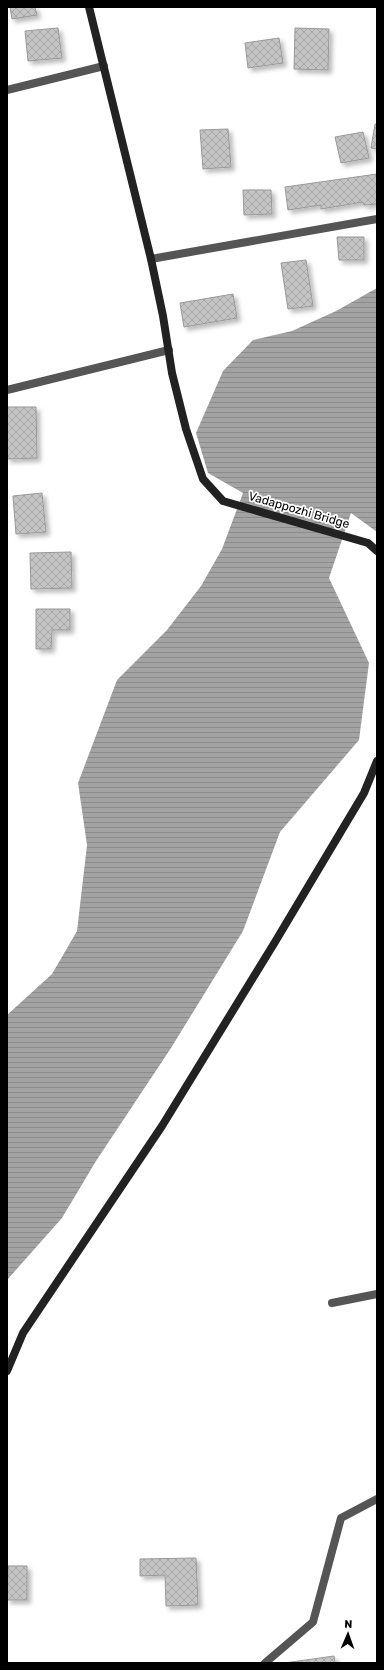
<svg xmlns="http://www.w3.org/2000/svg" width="384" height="1670" font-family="Rubik,sans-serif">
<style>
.water{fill:url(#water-rules)}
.building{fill:url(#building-cross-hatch);stroke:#999;filter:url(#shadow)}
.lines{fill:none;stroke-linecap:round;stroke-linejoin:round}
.service{stroke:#555;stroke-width:8}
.minor{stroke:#555;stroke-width:8}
.secondary{stroke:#222;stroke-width:8}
.labels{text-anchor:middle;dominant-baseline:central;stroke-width:3.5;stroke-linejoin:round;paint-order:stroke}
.street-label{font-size:12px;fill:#000;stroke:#fff}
</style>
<defs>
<pattern id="water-rules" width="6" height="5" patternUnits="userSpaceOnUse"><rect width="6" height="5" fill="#a3a3a3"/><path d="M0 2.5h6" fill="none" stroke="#8b8b8b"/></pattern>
<pattern id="building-cross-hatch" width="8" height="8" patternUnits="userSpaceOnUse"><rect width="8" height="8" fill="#c4c4c4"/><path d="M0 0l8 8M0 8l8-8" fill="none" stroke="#a7a7a7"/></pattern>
<filter id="shadow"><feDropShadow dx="3.5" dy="3.5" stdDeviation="2" flood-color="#0004"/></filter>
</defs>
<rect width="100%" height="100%" fill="#fff"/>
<polygon class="water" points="377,288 377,532 351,513 329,578 369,663 359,740 280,832 243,931 171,1048 96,1161 62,1218 7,1280 7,1015 52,974 77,931 87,845 78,783 117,680 167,630 201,586 222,549 243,493 208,473 196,433 223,371 253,340 292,331 336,311"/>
<g class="building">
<polygon points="10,7 35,7 37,15 12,19"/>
<polygon points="58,28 62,58 28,61 25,31"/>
<polygon points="295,28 329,29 328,70 294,69"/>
<polygon points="279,38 283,63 248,68 245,43"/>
<polygon points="375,124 377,124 377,149 371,148"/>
<polygon points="228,129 231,167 203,169 200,130"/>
<polygon points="363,132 369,158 341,163 335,137"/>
<polygon points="377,174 377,204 364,205 363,202 321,209 321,205 288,210 285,187"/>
<polygon points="243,190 271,190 272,214 244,215"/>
<polygon points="337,237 364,237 364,260 339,260"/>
<polygon points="306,260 313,306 288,309 281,263"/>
<polygon points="233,294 237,318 184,327 180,303"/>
<polygon points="7,407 36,407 37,458 7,459"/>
<polygon points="42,493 46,532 16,534 13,496"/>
<polygon points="71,552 72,588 31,589 30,553"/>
<polygon points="36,609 70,609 70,630 52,630 51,649 36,649"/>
<polygon points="196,1558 198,1605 166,1606 165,1575 140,1576 140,1559"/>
<polygon points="8,1566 27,1566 27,1600 7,1600"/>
<polygon points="334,1656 335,1663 284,1663"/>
</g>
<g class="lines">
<polyline class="service" points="151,259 377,219"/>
<g class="minor">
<polyline points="7,90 104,66"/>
<polyline points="7,390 169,350"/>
<polyline points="332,1303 377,1294"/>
<polyline points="265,1663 313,1622 341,1518 377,1499"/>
</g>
<g class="secondary">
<polyline points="89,7 151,259 163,316 172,373 186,429 203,479 223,501 368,543 377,551"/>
<polyline points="7,1371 23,1333 162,1126 275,942 364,793 377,761"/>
</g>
</g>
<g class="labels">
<g class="street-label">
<text transform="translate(299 510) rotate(16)">Vadappozhi Bridge</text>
</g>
</g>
<rect width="384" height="1670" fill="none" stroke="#000000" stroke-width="16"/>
<g transform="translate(348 1634) rotate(2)" stroke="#ffffff" stroke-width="3" paint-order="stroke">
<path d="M0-3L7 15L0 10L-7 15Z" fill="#000000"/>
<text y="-6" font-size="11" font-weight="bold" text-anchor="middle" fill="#000000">N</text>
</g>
</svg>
